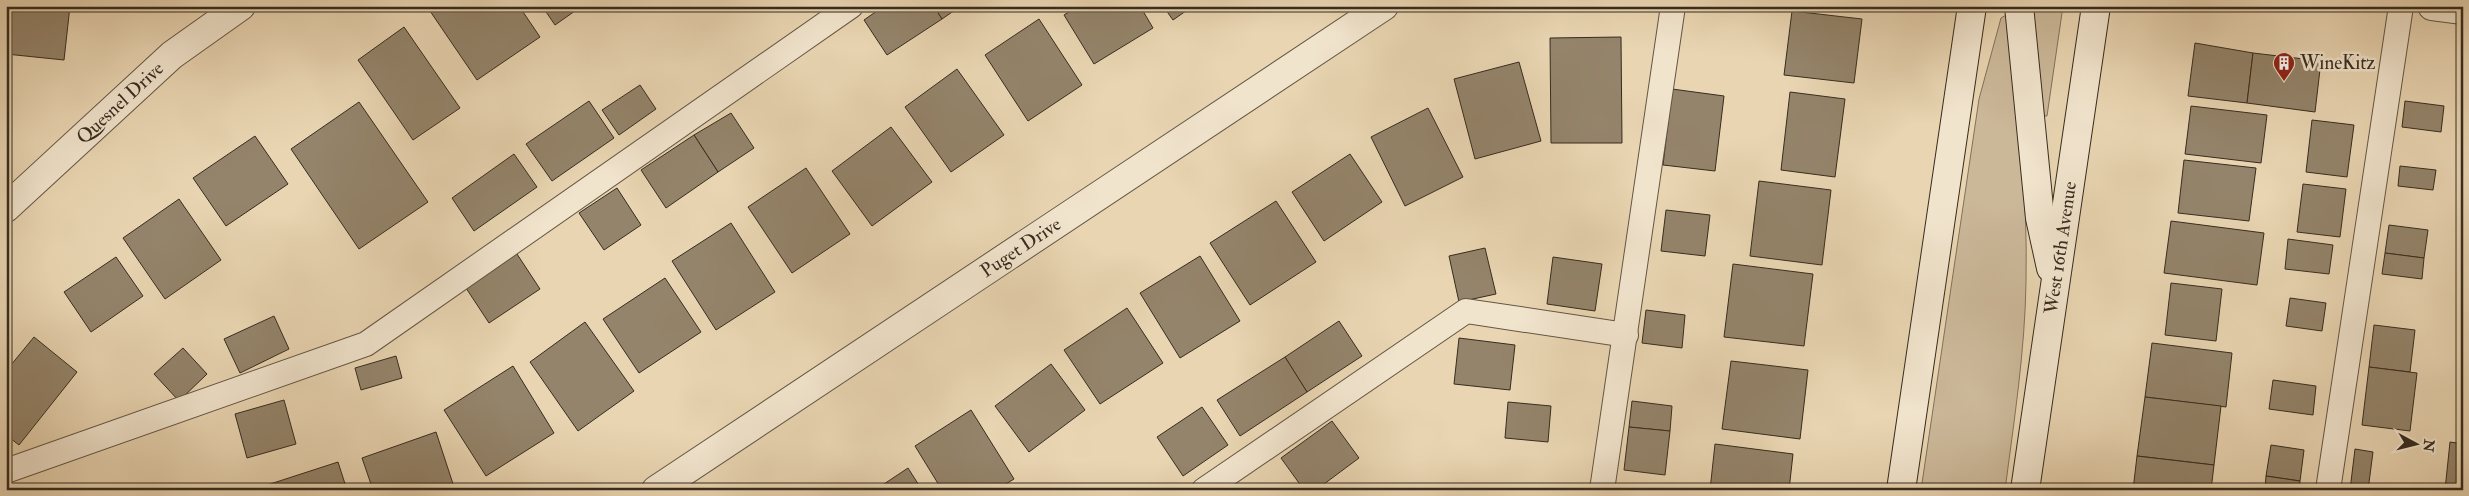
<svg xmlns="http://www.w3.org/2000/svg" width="2469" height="496" font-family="'IM FELL Double Pica',serif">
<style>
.green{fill:#cbb899;stroke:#81725c}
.building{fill:#94846b;stroke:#372c1f}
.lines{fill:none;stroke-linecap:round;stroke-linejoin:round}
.service-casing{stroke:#645644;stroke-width:26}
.minor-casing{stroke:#645644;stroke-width:30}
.tertiary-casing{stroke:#645644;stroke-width:30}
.secondary-casing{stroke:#372c1f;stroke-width:30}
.service{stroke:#f1e4cd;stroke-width:24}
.minor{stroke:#f1e4cd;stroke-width:28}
.tertiary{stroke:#f1e4cd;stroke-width:28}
.secondary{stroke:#f1e4cd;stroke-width:28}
.labels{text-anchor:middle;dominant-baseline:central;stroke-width:5;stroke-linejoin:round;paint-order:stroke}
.poi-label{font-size:19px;fill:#372c1f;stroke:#f1e4cd;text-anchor:start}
.street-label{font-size:19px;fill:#372c1f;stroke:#f1e4cd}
</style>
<rect width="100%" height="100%" fill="#e9d5b2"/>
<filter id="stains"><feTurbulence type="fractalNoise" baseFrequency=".004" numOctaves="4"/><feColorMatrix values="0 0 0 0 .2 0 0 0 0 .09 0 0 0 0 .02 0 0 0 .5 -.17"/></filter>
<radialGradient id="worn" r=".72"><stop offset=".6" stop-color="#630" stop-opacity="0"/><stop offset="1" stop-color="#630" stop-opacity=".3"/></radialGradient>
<g class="green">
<polygon points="2032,6 2063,6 2047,116 2041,116"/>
<path d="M2006 15 2011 19C2018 107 2028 194 2026 282 2025 351 2014 421 2005 490H1921L1979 99 2001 18Z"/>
</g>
<g class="building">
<polygon points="6,6 70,6 64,60 6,54"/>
<polygon points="436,6 519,6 540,37 477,80 430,11"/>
<polygon points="542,6 582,6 555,25"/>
<polygon points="884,6 934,6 942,19 887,55 864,20"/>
<polygon points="934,6 961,6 942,19"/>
<polygon points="1079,6 1140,6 1153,28 1094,64 1064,15"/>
<polygon points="1163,6 1193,6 1173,20"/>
<polygon points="1792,11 1862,19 1854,83 1784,75"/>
<polygon points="1039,19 1082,85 1028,121 985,55"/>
<polygon points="404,27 460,108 413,140 358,60"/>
<polygon points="1621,37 1622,143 1551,143 1550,38"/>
<polygon points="2195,43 2253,53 2247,103 2188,96"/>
<polygon points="2253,53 2321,61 2315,112 2247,103"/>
<polygon points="1519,62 1541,141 1475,159 1454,79"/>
<polygon points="957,69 1004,135 951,172 905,107"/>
<polygon points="640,85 656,109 619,135 602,110"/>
<polygon points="1672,89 1724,96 1715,171 1663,165"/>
<polygon points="1790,92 1845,99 1835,177 1781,170"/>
<polygon points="589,101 614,138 552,181 526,144"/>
<polygon points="2405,101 2444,106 2441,132 2402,127"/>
<polygon points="359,102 428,202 359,249 291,149"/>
<polygon points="2191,106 2267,115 2261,163 2185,154"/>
<polygon points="1428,108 1463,177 1405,206 1371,137"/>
<polygon points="731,113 754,148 718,172 694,135"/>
<polygon points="2312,120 2354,125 2347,177 2306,172"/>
<polygon points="891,127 932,182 872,226 832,171"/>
<polygon points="694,135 718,172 666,208 641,170"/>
<polygon points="255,136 288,184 226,226 193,178"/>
<polygon points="514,154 537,187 474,231 452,198"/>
<polygon points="1350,154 1382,202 1324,241 1292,192"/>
<polygon points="2184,160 2256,168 2249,221 2178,213"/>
<polygon points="2400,166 2436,170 2433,190 2398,186"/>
<polygon points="806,168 850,234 792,273 748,207"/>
<polygon points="1759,181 1831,190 1822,265 1750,256"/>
<polygon points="2303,184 2346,189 2340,237 2297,232"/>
<polygon points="617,188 641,225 604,250 579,213"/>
<polygon points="179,199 221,260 165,299 123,238"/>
<polygon points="1276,201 1316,262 1250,305 1210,243"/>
<polygon points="1666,210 1710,215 1705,256 1661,251"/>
<polygon points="2171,221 2264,233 2257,285 2164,273"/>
<polygon points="731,223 775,292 716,330 672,261"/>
<polygon points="2389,225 2428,230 2424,258 2385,253"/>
<polygon points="2288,239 2333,245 2329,274 2285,269"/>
<polygon points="1485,248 1496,294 1459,302 1449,256"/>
<polygon points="515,251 540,289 489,323 464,285"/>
<polygon points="2385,253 2424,258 2422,279 2382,274"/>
<polygon points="1200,256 1240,321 1180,358 1140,293"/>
<polygon points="116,257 143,296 91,332 64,292"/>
<polygon points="1553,257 1602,264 1595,311 1547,304"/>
<polygon points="1733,264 1813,274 1804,346 1724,337"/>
<polygon points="665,278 701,332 639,373 603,319"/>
<polygon points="2171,283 2222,289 2216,341 2165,335"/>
<polygon points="2290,298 2326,303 2322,331 2286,326"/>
<polygon points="1127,308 1163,363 1100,404 1064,350"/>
<polygon points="1646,310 1685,315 1682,348 1642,343"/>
<polygon points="274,316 289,349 240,373 224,339"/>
<polygon points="1339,321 1362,356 1307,392 1285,357"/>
<polygon points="585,322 634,391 578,431 530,362"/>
<polygon points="2374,325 2415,330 2410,372 2369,367"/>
<polygon points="34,337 77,372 19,445 6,435 6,371"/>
<polygon points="1459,338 1515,345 1510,390 1454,384"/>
<polygon points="2152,343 2232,353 2226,407 2145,397"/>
<polygon points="183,348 207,374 179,401 154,374"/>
<polygon points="396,356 402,378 361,390 355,368"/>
<polygon points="1285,357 1307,392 1240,436 1217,400"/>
<polygon points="1731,361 1808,370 1800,439 1722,429"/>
<polygon points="1051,364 1085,410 1029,452 995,406"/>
<polygon points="513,366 554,433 486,476 444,410"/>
<polygon points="2369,367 2417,373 2410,431 2362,425"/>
<polygon points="2273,380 2316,386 2313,415 2269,409"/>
<polygon points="2145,397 2221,406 2214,465 2137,456"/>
<polygon points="284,400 296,444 247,458 235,414"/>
<polygon points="1632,401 1672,406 1670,431 1629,427"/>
<polygon points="1508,402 1551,406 1548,442 1505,438"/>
<polygon points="1202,407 1228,445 1183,476 1157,437"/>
<polygon points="971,410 1014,479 996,490 942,490 915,446"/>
<polygon points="1332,421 1359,458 1316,490 1304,490 1281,458"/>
<polygon points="1629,427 1670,431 1665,475 1624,470"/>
<polygon points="436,432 455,490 373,490 362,458"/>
<polygon points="2450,442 2463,444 2463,490 2445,490"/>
<polygon points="1715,444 1793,454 1789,490 1710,490"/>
<polygon points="2271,445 2304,450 2300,481 2266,476"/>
<polygon points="2355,449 2373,452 2368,490 2350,490"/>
<polygon points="2137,456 2214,465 2211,490 2133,490"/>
<polygon points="338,462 347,490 266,490 264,486"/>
<polygon points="908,468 922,490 875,490"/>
<polygon points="2266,476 2300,481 2299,490 2265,490"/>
</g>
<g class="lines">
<g class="service-casing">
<g id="service">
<polyline points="6,471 366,344 851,6"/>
<polyline points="1204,490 1466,311 1626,335"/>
<polyline points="1602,490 1673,6"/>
<polyline points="2328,490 2401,6"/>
</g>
</g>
<g class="minor-casing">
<g id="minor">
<path id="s1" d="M656 490 1384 6"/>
</g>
</g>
<g class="tertiary-casing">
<g id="tertiary">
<polyline points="2432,6 2463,10"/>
<path id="s2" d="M6 208 172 55 241 6"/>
</g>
</g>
<g class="secondary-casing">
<g id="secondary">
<polyline points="2019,6 2040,218 2051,268"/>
<polyline points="1901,490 1972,6"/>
<path id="s3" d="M2025 490 2096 6"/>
</g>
</g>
<use href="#service" class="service"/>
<use href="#minor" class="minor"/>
<use href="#tertiary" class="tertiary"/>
<use href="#secondary" class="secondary"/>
</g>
<defs>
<g id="building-pin" transform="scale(1.125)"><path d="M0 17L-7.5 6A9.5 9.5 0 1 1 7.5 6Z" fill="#8f2418" stroke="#f1e4cd"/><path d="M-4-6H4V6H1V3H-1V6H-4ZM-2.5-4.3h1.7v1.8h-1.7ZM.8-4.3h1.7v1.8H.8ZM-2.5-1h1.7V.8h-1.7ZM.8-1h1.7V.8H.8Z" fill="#fff"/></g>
</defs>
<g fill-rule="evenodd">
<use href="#building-pin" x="2284" y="63"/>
</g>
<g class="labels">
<g class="poi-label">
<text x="2300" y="63">WineKitz</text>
</g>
<g class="street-label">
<text stroke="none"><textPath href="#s2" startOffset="155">Quesnel Drive</textPath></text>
<text stroke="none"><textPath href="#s1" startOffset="438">Puget Drive</textPath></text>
<text stroke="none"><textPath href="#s3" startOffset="245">West 16th Avenue</textPath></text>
</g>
</g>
<rect width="2469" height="496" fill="none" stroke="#e9d5b2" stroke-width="25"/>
<rect x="8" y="8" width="2454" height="481" fill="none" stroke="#372c1f" stroke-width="2.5"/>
<rect x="12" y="12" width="2444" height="471" fill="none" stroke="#372c1f"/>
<g transform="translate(2416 444) rotate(97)" stroke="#f1e4cd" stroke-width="4" paint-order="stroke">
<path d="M0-4L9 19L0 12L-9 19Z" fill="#372c1f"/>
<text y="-8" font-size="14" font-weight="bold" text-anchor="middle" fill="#372c1f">N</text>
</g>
<rect width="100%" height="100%" filter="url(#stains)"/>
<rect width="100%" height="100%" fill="url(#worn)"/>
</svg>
